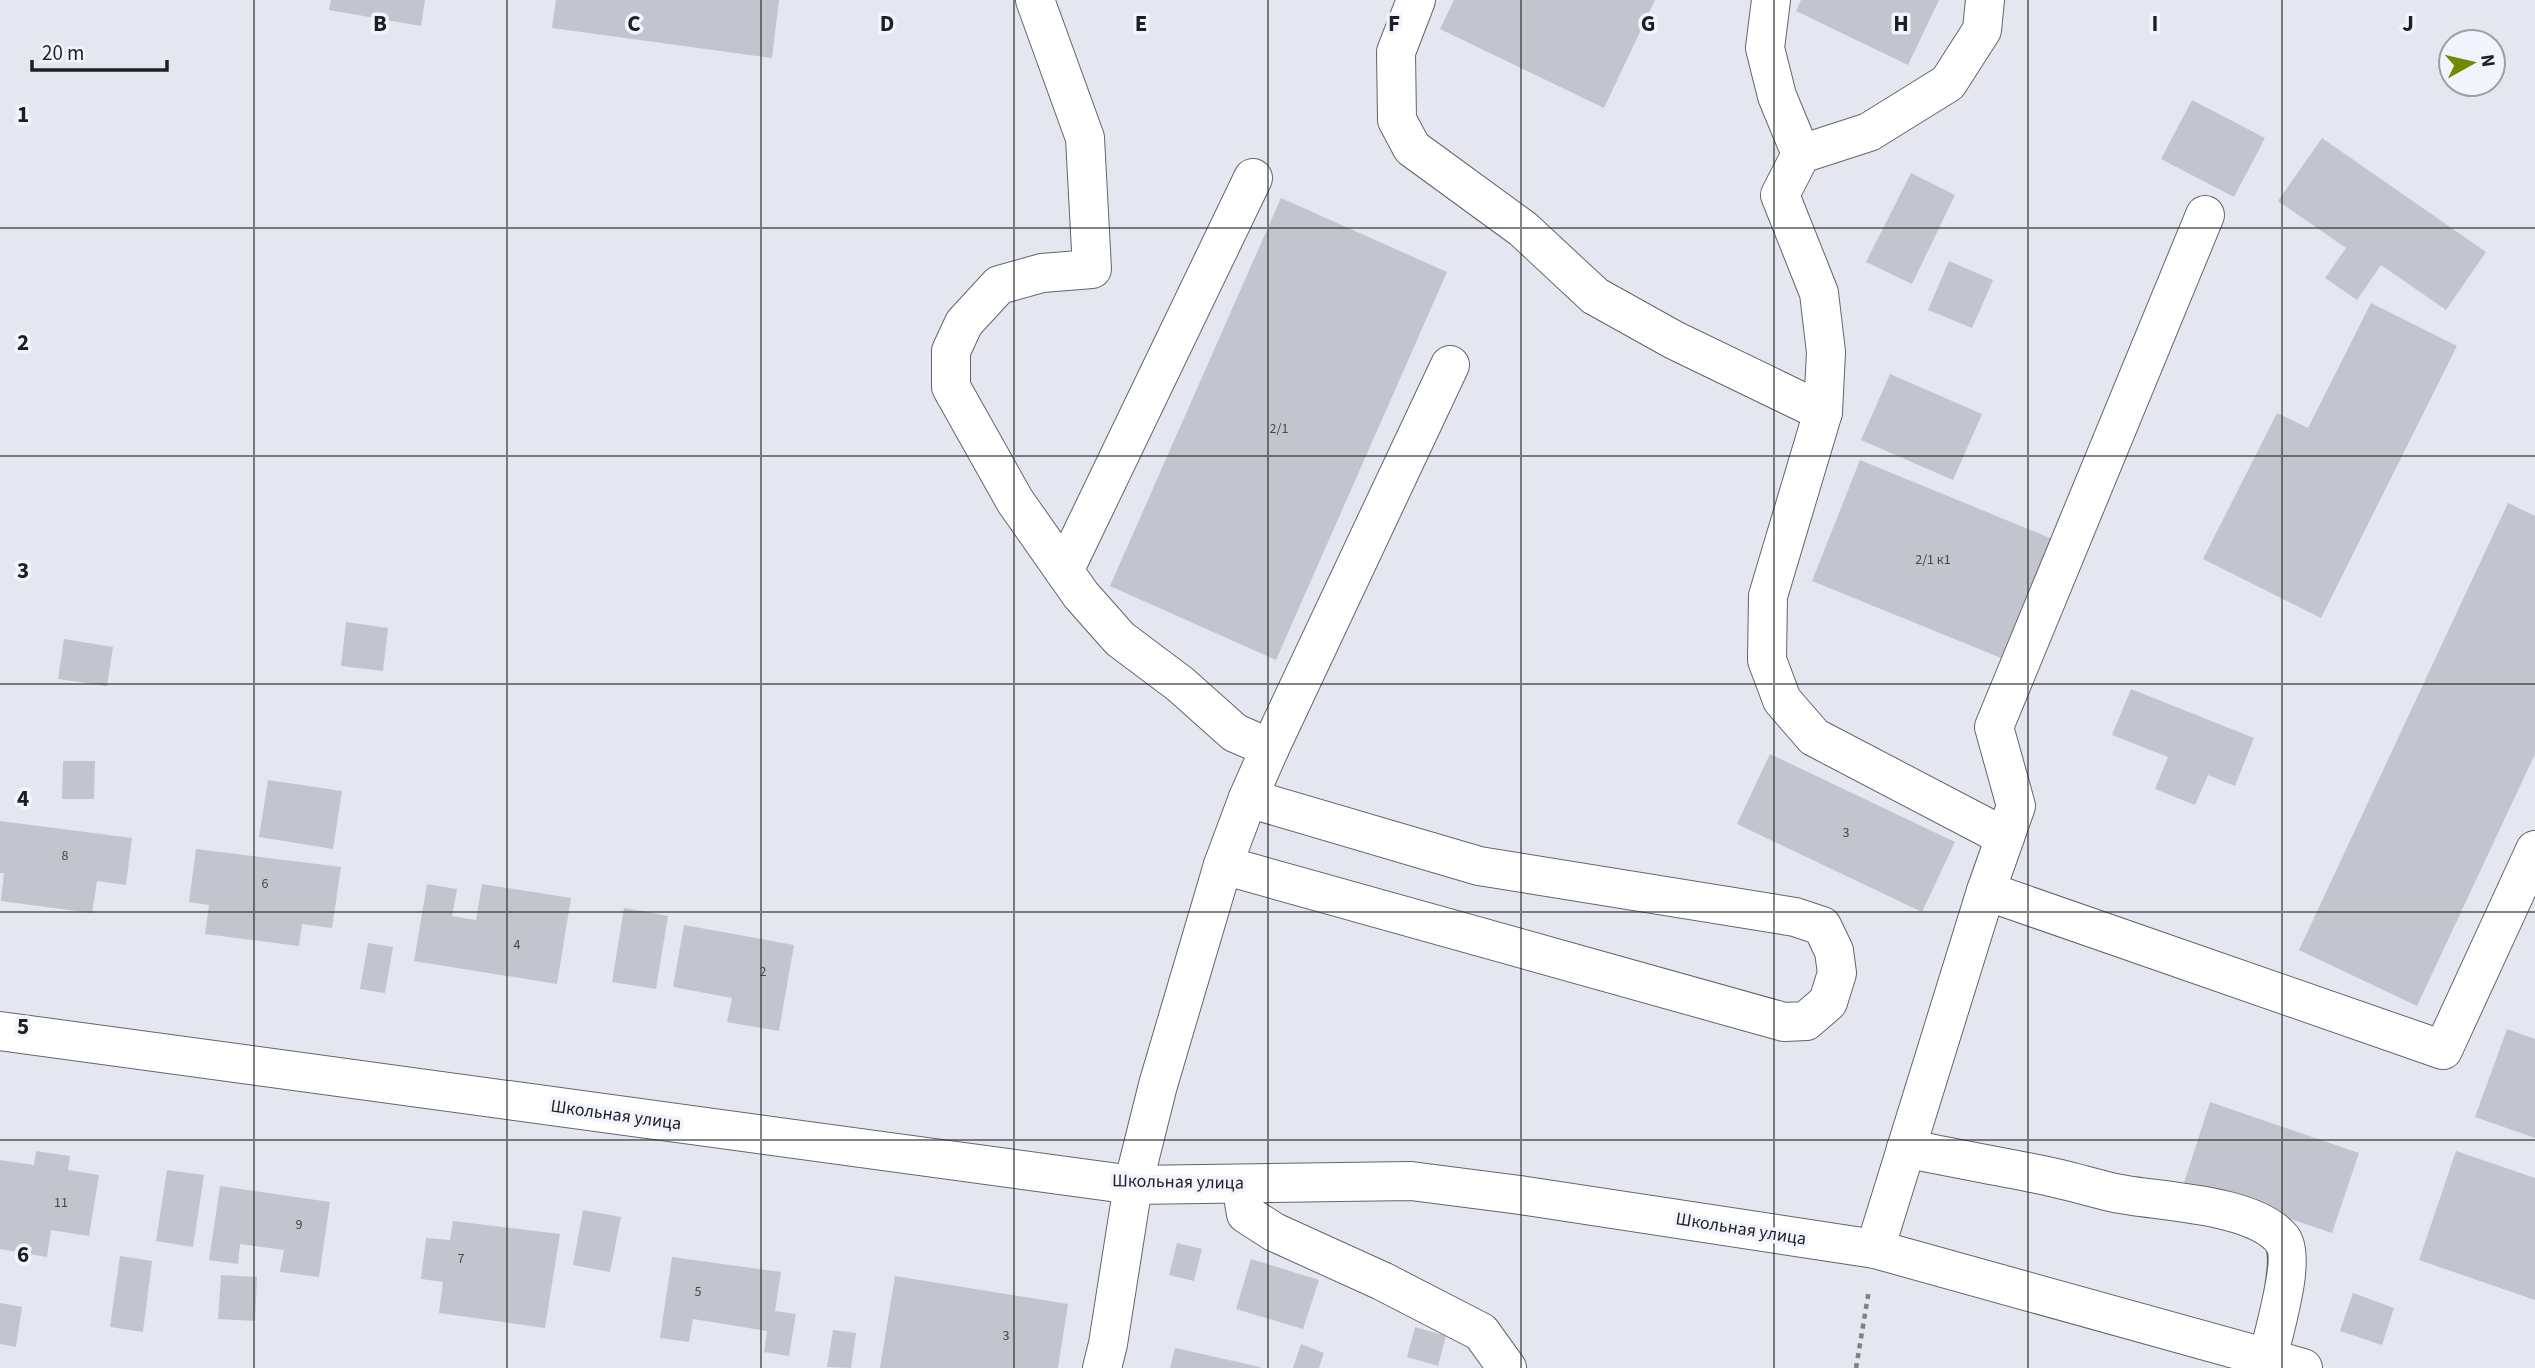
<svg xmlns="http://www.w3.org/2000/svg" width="2535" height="1368" font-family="'Source Sans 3',sans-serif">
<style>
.building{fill:#c3c5ce}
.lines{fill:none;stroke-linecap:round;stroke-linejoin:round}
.minor-casing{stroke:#63656d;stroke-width:40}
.path{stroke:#7f8187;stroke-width:4.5;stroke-dasharray:5 5;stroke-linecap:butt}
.minor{stroke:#fff;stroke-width:38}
.grid{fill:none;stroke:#1e1f22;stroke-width:2;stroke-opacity:0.55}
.labels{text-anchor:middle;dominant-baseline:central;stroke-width:7;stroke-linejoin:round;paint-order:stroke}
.number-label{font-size:14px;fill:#47484d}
.street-label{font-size:18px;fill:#1e1f22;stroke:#f2f4fd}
.grid-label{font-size:23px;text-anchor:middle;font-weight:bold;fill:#1e1f22;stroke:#f2f4fd;stroke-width:7;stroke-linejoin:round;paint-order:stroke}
</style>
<rect width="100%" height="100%" fill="#e4e7f0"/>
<g class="building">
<polygon points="331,0 425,0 421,26 329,10"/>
<polygon points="556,0 779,0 772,58 552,28"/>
<polygon points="1454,0 1655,0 1604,108 1440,29"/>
<polygon points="1801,0 1939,0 1908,65 1796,11"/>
<polygon points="2192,100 2265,138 2234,197 2161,159"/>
<polygon points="2322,138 2486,252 2446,310 2381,265 2357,300 2325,278 2346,248 2278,201"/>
<polygon points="1911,173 1955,195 1912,284 1866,262"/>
<polygon points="1281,198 1447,272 1276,660 1110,586"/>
<polygon points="1949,261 1993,280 1972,328 1928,310"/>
<polygon points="2371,303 2457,346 2321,618 2203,559 2277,413 2308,428"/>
<polygon points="1890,374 1982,414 1953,480 1861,440"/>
<polygon points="1860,460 2055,540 2006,660 1812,581"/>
<polygon points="2508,503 2535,516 2535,754 2417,1006 2299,950"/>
<polygon points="346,622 388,628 383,671 341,666"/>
<polygon points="64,639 113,647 107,686 58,679"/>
<polygon points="2131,689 2254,738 2235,786 2208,775 2195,805 2155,789 2168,757 2112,735"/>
<polygon points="1770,754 1955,842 1922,912 1737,824"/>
<polygon points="63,761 95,761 94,799 62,799"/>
<polygon points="268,780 342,791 333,849 259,837"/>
<polygon points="0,821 132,838 126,885 97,881 92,913 1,901 4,873 0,873"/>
<polygon points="196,849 341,867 332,928 302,924 299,946 205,934 209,905 189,902"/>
<polygon points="427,884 457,889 452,916 476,920 482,884 571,898 557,984 414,961"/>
<polygon points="624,908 668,916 656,989 612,982"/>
<polygon points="684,925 794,945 779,1031 727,1022 732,998 673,987"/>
<polygon points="368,943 393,947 385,993 360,989"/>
<polygon points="2507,1029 2535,1039 2535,1138 2475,1117"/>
<polygon points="2210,1102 2359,1153 2332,1233 2184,1183"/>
<polygon points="36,1151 70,1156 68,1170 99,1175 89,1236 51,1230 47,1257 0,1249 0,1160 34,1165"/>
<polygon points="2456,1151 2535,1178 2535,1300 2419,1260"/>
<polygon points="167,1170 204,1175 193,1247 156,1241"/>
<polygon points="220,1186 330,1202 319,1277 280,1272 284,1250 240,1244 238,1264 209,1260"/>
<polygon points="583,1210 621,1217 610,1272 573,1265"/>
<polygon points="453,1221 560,1234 545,1328 439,1313 443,1282 421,1279 426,1238 450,1240"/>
<polygon points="1177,1243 1202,1249 1194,1281 1169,1275"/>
<polygon points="120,1256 152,1261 143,1332 110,1327"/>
<polygon points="672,1257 781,1272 775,1311 796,1314 789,1356 764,1352 767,1331 693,1319 689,1342 660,1338"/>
<polygon points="1251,1259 1319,1280 1303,1329 1236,1309"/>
<polygon points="221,1275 257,1277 255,1321 218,1319"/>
<polygon points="895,1276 1068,1304 1058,1368 880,1368"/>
<polygon points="2353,1293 2394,1308 2382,1345 2340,1331"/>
<polygon points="0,1303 22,1307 16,1347 0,1344"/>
<polygon points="1415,1327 1446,1336 1438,1366 1407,1357"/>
<polygon points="833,1330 856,1333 851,1368 827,1367"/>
<polygon points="1301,1344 1324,1353 1319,1368 1293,1368"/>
<polygon points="1175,1348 1260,1367 1260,1368 1170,1368"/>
</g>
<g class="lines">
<g class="minor-casing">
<g id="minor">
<polyline points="1035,0 1085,138 1092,269 1042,273 999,285 964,323 951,351 951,387 1015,501 1081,595 1120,639 1180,684 1235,733 1270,748"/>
<polyline points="1416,0 1396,52 1397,120 1412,148 1523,229 1595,296 1674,340 1823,412"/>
<polyline points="1771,0 1765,48 1777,96 1801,154"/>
<polyline points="1985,0 1982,30 1948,83 1869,132 1801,154 1780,195 1819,293 1826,352 1823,412 1768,596 1767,660 1782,700 1814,737 2005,837"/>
<polyline points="1064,571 1253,178"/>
<polyline points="1223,865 1784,1022 1806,1021 1828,1002 1837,973 1834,951 1822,926 1795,917 1479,866 1248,798"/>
<polyline points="1986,891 2016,806 1994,727 2205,215"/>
<polyline points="0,1031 1133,1185 1411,1181 1520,1195 1875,1249 2303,1368"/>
<path d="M1906 1148C1950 1158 1994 1165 2037 1174 2064 1179 2089 1187 2115 1193 2158 1202 2253 1203 2282 1239 2297 1258 2273 1334 2268 1358"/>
<polyline points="1241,1184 1246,1214 1274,1232 1382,1281 1481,1332 1507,1368"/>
<polyline points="1875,1249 1986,891 2443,1050 2535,850"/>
<polyline points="1102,1368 1108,1344 1133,1185 1158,1085 1223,865 1248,798 1270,748 1450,365"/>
</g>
</g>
<polyline class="path" points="1856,1368 1869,1290"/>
<use href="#minor" class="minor"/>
</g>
<path class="grid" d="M254 0V1368M507 0V1368M761 0V1368M1014 0V1368M1268 0V1368M1521 0V1368M1774 0V1368M2028 0V1368M2282 0V1368M0 228H2535M0 456H2535M0 684H2535M0 912H2535M0 1140H2535"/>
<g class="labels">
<g class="number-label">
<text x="1279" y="429">2/1</text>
<text x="1933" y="560">2/1 к1</text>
<text x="1846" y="833">3</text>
<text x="65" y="856">8</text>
<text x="265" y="884">6</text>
<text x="517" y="945">4</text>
<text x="763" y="972">2</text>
<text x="61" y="1203">11</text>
<text x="299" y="1225">9</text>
<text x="461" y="1259">7</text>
<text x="698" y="1292">5</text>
<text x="1006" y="1336">3</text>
</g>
<g class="street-label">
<text transform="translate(616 1115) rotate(8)">Школьная улица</text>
<text transform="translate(1178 1182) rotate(1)">Школьная улица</text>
<text transform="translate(1741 1229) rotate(9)">Школьная улица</text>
</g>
</g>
<g class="grid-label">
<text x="380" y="31">B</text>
<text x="634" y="31">C</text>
<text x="887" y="31">D</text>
<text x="1141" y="31">E</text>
<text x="1394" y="31">F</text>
<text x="1648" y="31">G</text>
<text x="1901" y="31">H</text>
<text x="2155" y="31">I</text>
<text x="2408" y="31">J</text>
<text x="23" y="122">1</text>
<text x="23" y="350">2</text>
<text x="23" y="578">3</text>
<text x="23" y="806">4</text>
<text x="23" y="1034">5</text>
<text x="23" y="1262">6</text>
</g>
<g transform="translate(2472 63) rotate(82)"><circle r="33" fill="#f2f4fd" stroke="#9d9fa5" stroke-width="2"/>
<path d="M0-5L12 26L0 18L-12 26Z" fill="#708b01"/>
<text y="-10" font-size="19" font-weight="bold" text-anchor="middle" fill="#1e1f22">N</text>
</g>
<path d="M32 60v10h135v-10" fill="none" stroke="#1e1f22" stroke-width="3.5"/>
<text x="42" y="60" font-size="21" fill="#1e1f22" stroke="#f2f4fd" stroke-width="5" paint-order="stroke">20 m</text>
</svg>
